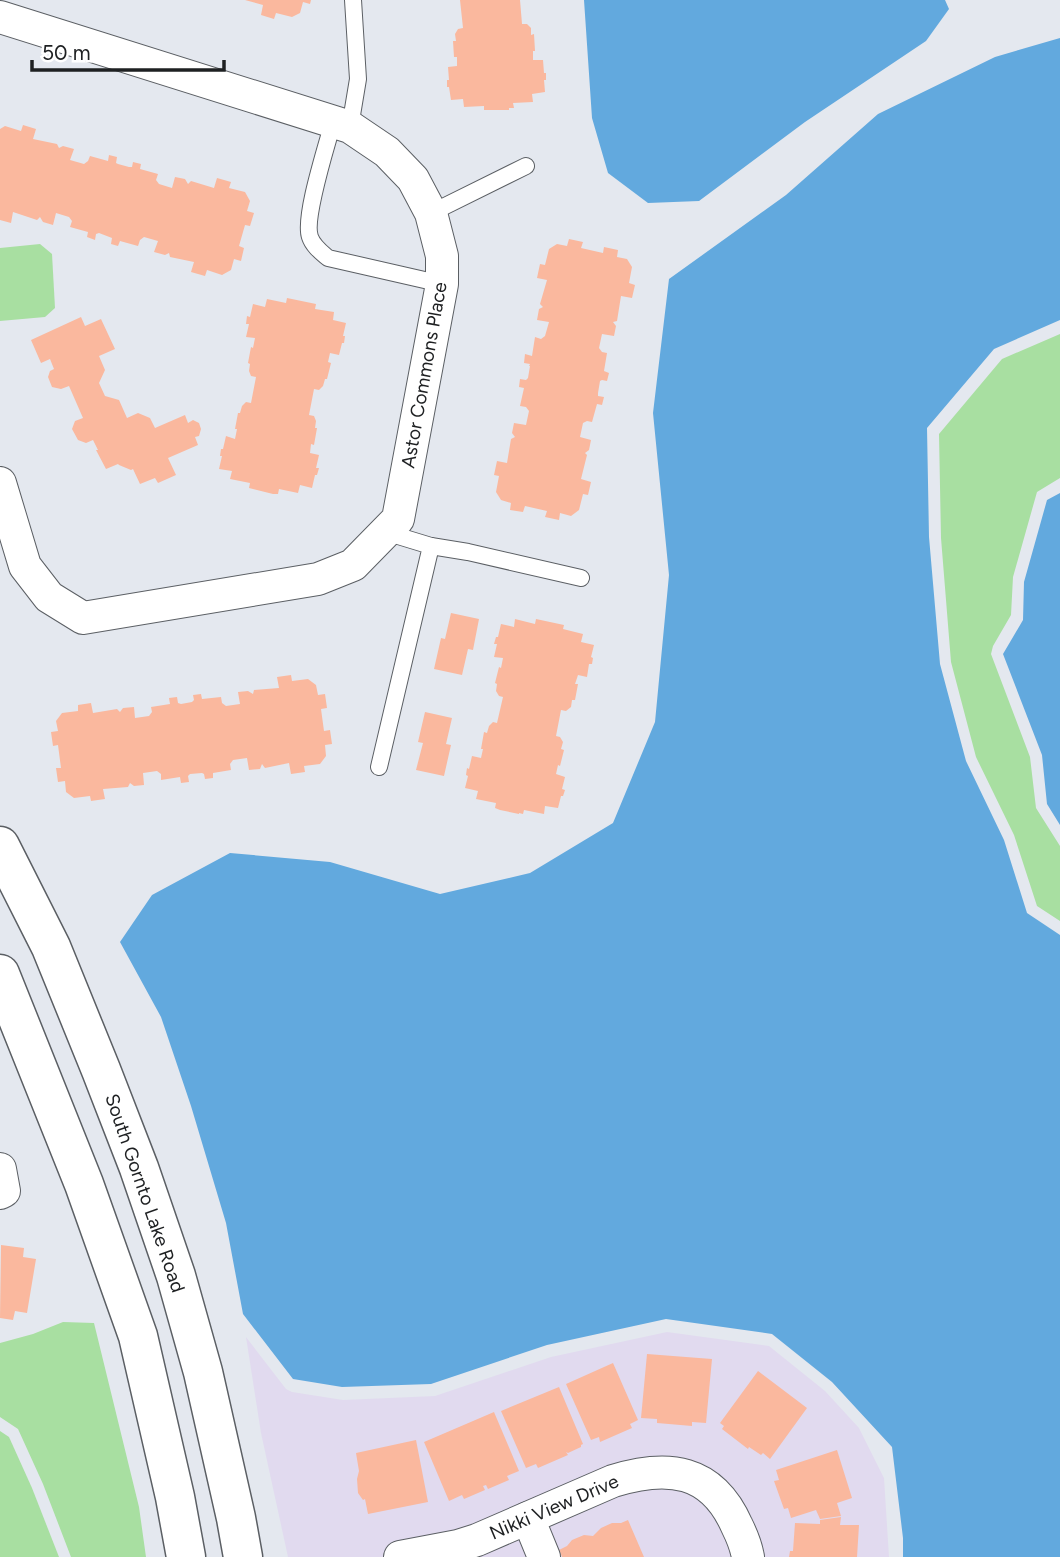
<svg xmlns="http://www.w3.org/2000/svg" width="1060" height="1557" font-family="Figtree,sans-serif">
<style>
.commercial{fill:#e1daef}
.green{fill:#a8dfa1}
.water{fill:#62a9de}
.building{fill:#fab89e}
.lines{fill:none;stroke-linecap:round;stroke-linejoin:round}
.service-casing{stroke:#5b5f64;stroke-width:18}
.minor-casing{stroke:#5b5f64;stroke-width:34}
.tertiary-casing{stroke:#5b5f64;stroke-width:41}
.service{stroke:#fff;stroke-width:16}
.minor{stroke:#fff;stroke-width:32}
.tertiary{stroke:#fff;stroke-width:38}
.labels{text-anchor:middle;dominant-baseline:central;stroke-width:5;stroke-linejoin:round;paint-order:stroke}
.street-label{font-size:19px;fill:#1e2022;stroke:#fff}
</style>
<rect width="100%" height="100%" fill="#e4e8ef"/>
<polygon class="commercial" points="667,1332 769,1346 825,1391 859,1428 884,1478 889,1557 288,1557 261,1433 246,1337 286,1389 292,1392 343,1400 435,1396 551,1357"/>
<g class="green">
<polygon points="40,244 52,254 55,308 45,317 0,321 0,248"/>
<polygon points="1060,334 1060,478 1037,492 1013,577 1011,615 993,646 991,654 1030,757 1036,808 1060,846 1060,921 1037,906 1014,835 976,757 951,662 941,538 939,434 1002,359"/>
<polygon points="63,1322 94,1323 139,1507 146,1557 71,1557 43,1484 18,1429 0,1417 0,1343 33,1334"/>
<polygon points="0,1431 9,1437 32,1488 59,1557 0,1557"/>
</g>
<g class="water">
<polygon points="584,0 945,0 949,9 926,41 805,122 699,201 648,203 608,173 592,118"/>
<polygon points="1060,38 1060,320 994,349 927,428 929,537 940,664 966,761 1004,840 1027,913 1060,935 1060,1557 903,1557 903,1538 892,1447 832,1382 772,1334 666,1319 547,1345 431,1384 342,1387 293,1379 243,1314 226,1223 191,1106 161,1017 120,942 152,895 230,853 330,862 440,894 530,873 613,823 655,722 669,575 653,413 669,279 786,195 878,114 995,57"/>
<polygon points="1060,493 1060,825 1047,804 1042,755 1003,654 1023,620 1024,582 1047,500"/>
</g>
<g class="building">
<polygon points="245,0 311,0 310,4 303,2 300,13 292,17 276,13 274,19 261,15 263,5"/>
<polygon points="460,0 520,0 522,24 527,24 531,28 531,35 534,34 535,51 533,51 533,60 543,60 544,73 546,73 546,80 544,80 545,92 532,94 533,102 513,103 514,108 509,108 509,110 484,110 484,106 464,107 463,99 451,100 449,87 447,87 447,80 449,80 448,67 457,66 457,57 454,57 453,41 456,41 455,34 458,29 463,28"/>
<polygon points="23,125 36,129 33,139 57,144 59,148 63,146 74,149 70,160 84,164 88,161 90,156 108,161 109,155 117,157 116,163 118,164 129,167 132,167 133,162 141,164 140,169 158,174 156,180 159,184 172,188 175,177 185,179 188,184 191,181 214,188 217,178 231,182 229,188 245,192 250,201 247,211 254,213 250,226 245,225 239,246 244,248 241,261 234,259 231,270 222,275 207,270 205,276 191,272 194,262 170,257 169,253 165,255 154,252 158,241 144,237 140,240 138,246 120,241 118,246 111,244 112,238 99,233 96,234 95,240 87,237 88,232 70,227 72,221 69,217 56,213 53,225 43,222 40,217 37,220 13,212 11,223 0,220 0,129 5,126 21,131"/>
<polygon points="569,239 583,242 581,248 603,253 604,247 618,250 617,257 627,259 632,267 629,283 635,285 632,298 621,296 617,321 613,322 616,326 614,336 602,334 599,348 602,352 607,353 604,371 609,373 607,381 602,380 600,381 598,393 598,396 604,397 602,405 597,404 592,422 587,421 583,423 580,437 591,440 589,450 585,453 587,455 581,479 591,482 588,495 583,494 579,510 571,516 560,513 559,520 545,517 547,511 525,506 523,512 510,510 511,503 501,500 496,492 499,476 494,475 497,461 507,463 511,439 515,437 512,433 514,423 526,425 529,411 526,407 520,406 524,388 519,387 520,379 526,380 528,378 530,366 529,366 530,364 524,363 525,354 532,356 535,337 541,339 545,336 549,322 537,320 539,309 543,307 540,304 547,280 537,278 540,264 545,265 549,249 557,244 567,246"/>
<polygon points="287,298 316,304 315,309 334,312 333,320 346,323 343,336 345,336 344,343 342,343 339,355 330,353 328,362 331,363 327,379 325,379 323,386 319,390 314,389 309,415 314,416 316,421 315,428 317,428 314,445 311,444 310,453 319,455 316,468 319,468 317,475 315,475 312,488 300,485 298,493 279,489 278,494 273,494 249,488 250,483 230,479 232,471 219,469 222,456 220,456 221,449 223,449 226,436 235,439 237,429 235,429 238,413 240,413 242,406 246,402 251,403 256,377 251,376 249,371 250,364 248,363 251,347 253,348 255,338 246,337 249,324 246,324 247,316 250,317 253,304 265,307 267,299 286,303"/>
<polygon points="81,317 85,326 101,319 115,349 99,356 105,370 99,383 105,396 119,400 127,418 138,413 150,418 155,428 185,415 188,423 193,420 199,423 201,429 199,436 195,437 198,445 168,458 176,475 158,483 155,478 140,484 133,469 131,470 119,465 118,464 106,469 96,450 98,450 93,440 86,443 78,440 72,429 75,421 83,418 69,386 61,389 52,387 48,377 50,371 54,369 50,359 41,363 31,340"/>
<polygon points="451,613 479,619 473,650 468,649 462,675 434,669 441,638 445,639"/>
<polygon points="515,619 535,624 536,619 564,625 563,629 583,634 581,642 594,645 591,657 593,658 592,664 589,664 587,677 578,675 575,684 578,684 575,700 572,700 571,707 566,711 561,710 556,736 560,737 563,742 561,749 564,750 560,766 558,765 556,774 565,777 562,789 565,790 563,796 561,796 558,808 545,806 544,814 524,810 523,814 519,813 519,814 500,810 495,808 496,803 476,799 478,791 465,788 468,776 466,775 467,768 469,769 472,756 481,758 483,749 481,749 484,732 487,733 489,726 493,722 497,723 503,697 499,696 496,691 497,684 495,683 499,667 501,668 503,658 494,657 497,644 494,644 496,637 498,637 501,624 514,627"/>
<polygon points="291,675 292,681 308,679 316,685 318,695 325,694 327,708 321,709 324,731 330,730 332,744 325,745 326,756 320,764 304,766 305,772 291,774 289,763 265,768 262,764 260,769 249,770 247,758 233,760 230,764 231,770 213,773 213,778 205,779 204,774 202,773 190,774 188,776 189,782 181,783 180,777 161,780 161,774 157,771 143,773 144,785 134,786 130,783 128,787 103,789 105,799 91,801 90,796 74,798 66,792 65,781 58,782 56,768 61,768 58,745 53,746 51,732 58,731 56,721 62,713 78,711 78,705 91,703 93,713 117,709 120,712 123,708 134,707 135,718 149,716 152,712 151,707 170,704 169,698 177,697 178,703 181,704 192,702 194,700 193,695 201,694 202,699 221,697 222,703 226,706 240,704 238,692 248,691 253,694 254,690 279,688 277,677"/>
<polygon points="425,712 452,718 446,744 451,745 444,776 416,770 423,743 418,742"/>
<polygon points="1,1245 24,1248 23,1257 36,1259 27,1313 15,1311 13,1320 0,1318"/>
<polygon points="647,1354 712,1359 706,1423 692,1422 692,1426 657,1423 657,1419 641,1418"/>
<polygon points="613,1363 638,1420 630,1424 632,1428 600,1442 599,1437 591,1440 566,1384"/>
<polygon points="758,1371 807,1408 770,1459 763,1453 761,1455 749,1447 748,1449 722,1429 724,1426 720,1423"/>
<polygon points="559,1387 583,1444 581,1445 581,1447 568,1453 566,1452 568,1455 538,1468 536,1464 526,1468 501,1411"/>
<polygon points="494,1412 519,1471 507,1476 509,1480 488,1489 486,1485 483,1486 485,1490 464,1499 462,1495 449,1501 424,1442"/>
<polygon points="416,1440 428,1502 368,1514 365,1499 363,1500 358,1493 357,1479 359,1471 356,1453"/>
<polygon points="837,1450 852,1498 837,1503 841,1516 820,1519 816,1510 791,1518 788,1508 784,1509 774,1481 779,1480 776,1470"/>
<polygon points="841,1517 840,1525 859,1525 857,1557 789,1557 790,1551 793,1551 795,1523 820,1524 820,1520"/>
<polygon points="628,1520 644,1557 562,1557 559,1550 567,1546 572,1540 584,1535 593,1536 601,1528 612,1523 621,1523"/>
</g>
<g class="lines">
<g class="service-casing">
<g id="service">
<path d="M333 122C327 145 303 218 310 237 313 246 321 252 328 258L442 284"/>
<polyline points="350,127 358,79 353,0"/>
<polyline points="431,213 526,166"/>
<polyline points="431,546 468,552 581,578"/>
<polyline points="379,767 431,546 385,532"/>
</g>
</g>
<g class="minor-casing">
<g id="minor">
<polyline points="0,17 350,127 387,152 413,179 431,213 442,256 442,284 398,519 353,565 318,579 83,618 49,597 25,566 0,483"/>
<polyline points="0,1169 4,1191 0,1193"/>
<polyline points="528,1518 544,1557"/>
<path d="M400 1557 458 1546 477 1540 613 1481C668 1464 712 1469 737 1526 742 1536 746 1546 748 1557"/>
</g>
</g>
<g class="tertiary-casing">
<g id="tertiary">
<polyline points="0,846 51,947 101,1070 139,1168 176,1276 203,1372 236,1518 243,1557"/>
<polyline points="0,974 84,1184 138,1336 175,1497 186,1557"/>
</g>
</g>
<use href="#service" class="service"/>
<use href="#minor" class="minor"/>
<use href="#tertiary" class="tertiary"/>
</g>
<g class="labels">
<g class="street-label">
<text transform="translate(424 375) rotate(-80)">Astor Commons Place</text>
<text transform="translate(145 1193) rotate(71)">South Gornto Lake Road</text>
<text transform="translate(554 1507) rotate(-23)">Nikki View Drive</text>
</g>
</g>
<path d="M32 60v10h192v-10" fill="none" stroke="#1e2022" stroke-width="3.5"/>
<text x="42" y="60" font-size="21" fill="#1e2022" stroke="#ffffff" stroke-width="5" paint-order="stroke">50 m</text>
</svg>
